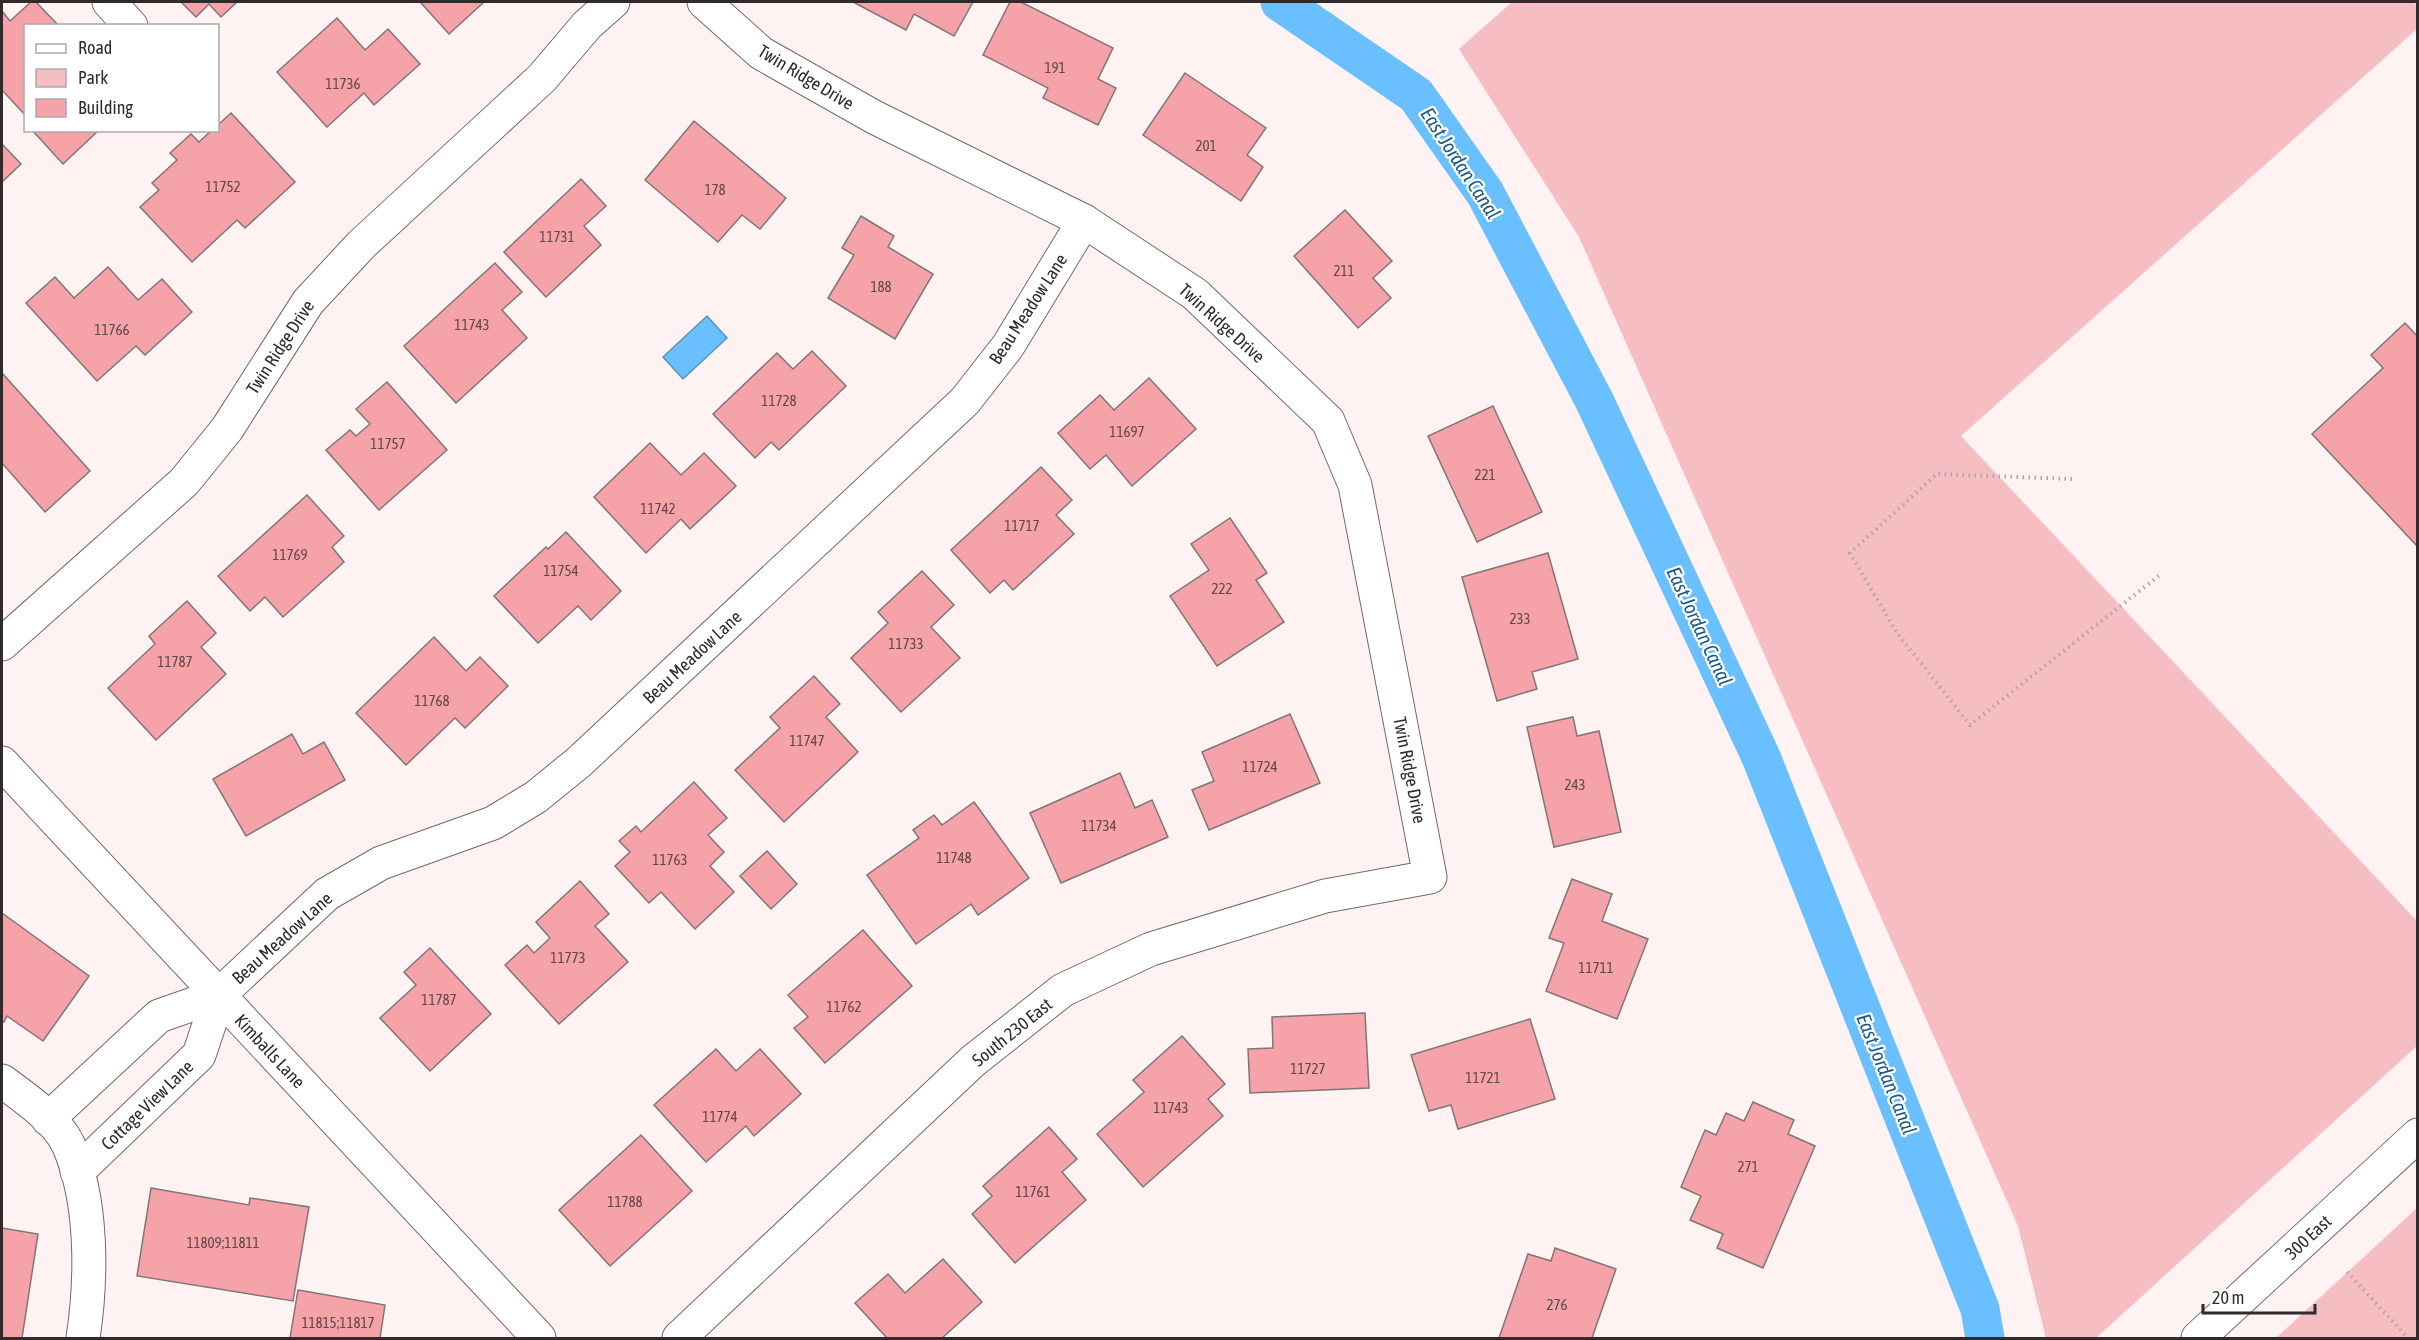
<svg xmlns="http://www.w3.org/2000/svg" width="2419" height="1340" font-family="'Asap Condensed',sans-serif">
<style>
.green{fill:#f6bec2}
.water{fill:#6ac0ff;stroke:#5993bf;stroke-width:1.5}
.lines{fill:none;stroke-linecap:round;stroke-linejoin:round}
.canal{stroke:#6ac0ff;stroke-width:39}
.building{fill:#f5a2a9;stroke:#827576;stroke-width:1.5}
.minor-casing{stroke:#756869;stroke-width:35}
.tertiary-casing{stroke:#756869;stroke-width:35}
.path{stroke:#ada4a5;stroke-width:4;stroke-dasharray:1.5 4.5;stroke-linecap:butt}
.minor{stroke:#fff;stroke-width:33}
.tertiary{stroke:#fff;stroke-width:33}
.labels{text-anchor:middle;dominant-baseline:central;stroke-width:4.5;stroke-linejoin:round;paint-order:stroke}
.number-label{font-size:15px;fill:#61484a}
.street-label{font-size:18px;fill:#302a2b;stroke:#fff}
.water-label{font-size:20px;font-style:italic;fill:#1a5982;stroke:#fff}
</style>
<rect width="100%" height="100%" fill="#fef2f3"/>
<g class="green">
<polygon points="1512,2 2414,2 2417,6 2417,29 1961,436 2417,921 2417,1046 2096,1338 2046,1338 2018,1226 1579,237 1459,49"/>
<polygon points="2417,1208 2417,1338 2276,1338"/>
</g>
<polygon class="water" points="707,316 727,338 683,379 663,357"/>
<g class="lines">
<polyline class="canal" points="1280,2 1416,95 1485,193 1594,400 1761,757 1980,1309 1985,1338"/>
</g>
<g class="building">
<polygon points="31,2 36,2 59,26 26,26 26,116 2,90 2,11 10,21"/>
<polygon points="181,2 237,2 221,17 209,4 196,17"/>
<polygon points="423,2 484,2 449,34 421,3"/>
<polygon points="853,2 973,2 954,36 914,14 906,30"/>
<polygon points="1010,2 1021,2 1113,48 1098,79 1116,88 1098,125 1043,98 1048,88 983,55"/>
<polygon points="337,18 365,50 388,29 420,64 374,105 364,93 327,127 277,72"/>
<polygon points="1185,73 1266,128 1247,155 1263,167 1241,201 1143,135"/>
<polygon points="231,113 295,182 245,228 237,220 192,262 140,207 159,190 152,183 177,160 170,153 191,134 199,142 212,130 218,130 218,125"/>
<polygon points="694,121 786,198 760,229 742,215 718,242 645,180"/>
<polygon points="32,130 99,130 63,164"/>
<polygon points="2,144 21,164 2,182"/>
<polygon points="581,179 606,206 584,226 601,245 546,297 504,252"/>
<polygon points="1345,210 1392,261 1373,278 1391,298 1358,328 1294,256"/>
<polygon points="861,216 894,236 888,247 933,274 895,339 828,298 854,255 842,248"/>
<polygon points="495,263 522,292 502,310 527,338 456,403 404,346"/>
<polygon points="108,267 138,300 162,279 192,312 145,355 136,346 97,381 26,303 55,277 74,298"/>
<polygon points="2405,323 2418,337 2418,547 2312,434 2383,368 2371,355"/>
<polygon points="812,351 846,386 779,450 771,442 755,458 713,414 777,353 793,369"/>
<polygon points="2,373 90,471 45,512 2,463"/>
<polygon points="1149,378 1196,429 1132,486 1106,455 1090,469 1058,433 1100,395 1114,410"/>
<polygon points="387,382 447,450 379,510 326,450 350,430 356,436 370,424 356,409"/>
<polygon points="1493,406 1542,512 1477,542 1428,436"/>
<polygon points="650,443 681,475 704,453 736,486 690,529 681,519 646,553 594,497"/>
<polygon points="1041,467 1072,500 1056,515 1074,534 1013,590 1004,580 990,593 951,550"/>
<polygon points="307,495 344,536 332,547 344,562 283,617 265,597 250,611 218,576"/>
<polygon points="1230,518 1267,573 1256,580 1284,622 1217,666 1170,596 1209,570 1191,544"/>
<polygon points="566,532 621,591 591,620 578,606 538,643 494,596 546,547 548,549"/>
<polygon points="1548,553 1578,659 1532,672 1537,689 1497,701 1462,577"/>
<polygon points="922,571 954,605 931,627 960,658 901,712 851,658 888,623 878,612"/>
<polygon points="187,601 216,633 201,647 226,674 156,740 108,688 155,644 149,636"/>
<polygon points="434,637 466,671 480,657 508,686 465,728 455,718 406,765 356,713"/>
<polygon points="814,676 840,704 826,717 858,752 784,822 735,770 780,728 770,717"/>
<polygon points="1290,714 1320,783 1209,830 1192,790 1214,781 1202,752"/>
<polygon points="1573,717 1577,736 1599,731 1621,832 1554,847 1527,727"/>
<polygon points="292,734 303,754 324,742 345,780 246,836 213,779"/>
<polygon points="1120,773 1135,808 1152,800 1168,837 1061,883 1030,813"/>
<polygon points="694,782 727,818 708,835 724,852 710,866 734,892 695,929 661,892 649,903 615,866 630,852 619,841 636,826 641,832"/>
<polygon points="974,802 1029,878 978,915 971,904 916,944 867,875 919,838 913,830 934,815 942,825"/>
<polygon points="767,851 797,884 771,909 740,876"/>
<polygon points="1572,879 1612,894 1602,921 1648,939 1617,1019 1546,991 1564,943 1549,938"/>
<polygon points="580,881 609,914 595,926 628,962 559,1024 505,965 527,945 534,953 550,938 536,922"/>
<polygon points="2,913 89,976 43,1041 7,1016 4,1022 2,1021"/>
<polygon points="863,930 912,986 825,1063 794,1028 808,1017 788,995"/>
<polygon points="430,948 491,1014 430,1071 380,1018 416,985 404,972"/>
<polygon points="1365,1013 1369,1088 1250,1093 1248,1049 1273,1048 1272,1017"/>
<polygon points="1530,1019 1555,1099 1458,1129 1451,1105 1429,1111 1411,1055"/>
<polygon points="1182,1036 1225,1084 1208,1099 1223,1116 1143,1187 1097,1134 1144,1092 1133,1080"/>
<polygon points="716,1049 736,1071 760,1049 801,1094 754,1136 746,1126 706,1162 654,1105"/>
<polygon points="1753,1102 1794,1120 1788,1134 1815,1146 1763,1268 1717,1248 1723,1234 1690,1220 1701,1196 1681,1187 1705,1130 1716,1135 1726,1113 1744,1121"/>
<polygon points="1049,1127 1077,1159 1062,1172 1086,1200 1015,1263 972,1214 992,1196 983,1186"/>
<polygon points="641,1135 692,1191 610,1266 559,1210"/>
<polygon points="151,1188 249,1205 250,1198 309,1207 293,1301 137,1276"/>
<polygon points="2,1228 38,1234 22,1338 2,1338"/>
<polygon points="1555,1248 1616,1269 1592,1338 1499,1338 1528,1254 1551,1261"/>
<polygon points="943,1259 982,1302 942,1338 887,1338 855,1303 888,1274 905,1293"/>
<polygon points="298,1290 385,1305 380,1338 290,1338"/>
</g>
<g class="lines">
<g class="minor-casing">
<g id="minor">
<polyline points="109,2 131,26"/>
<polyline points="2,644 184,482 227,429 308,302 361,245 542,78 587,25 613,2"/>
<path d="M2 1081C24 1097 56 1119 68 1144 93 1200 92 1279 83 1338"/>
<polyline points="48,1119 159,1016 219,995 327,894 381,863 493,823 536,797 579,762 965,401 1008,346 1084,221"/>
<polyline points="77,1172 199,1055 219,995"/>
<polyline points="679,1338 973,1061 1063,990 1151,949 1325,896 1430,877 1355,485 1328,421 1195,294 1084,221 874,117 761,53 704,2"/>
</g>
</g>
<g class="tertiary-casing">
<g id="tertiary">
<polyline points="2,763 539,1338"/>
<polyline points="2198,1338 2418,1135"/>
</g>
</g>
<g class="path">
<polyline points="2072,479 1937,474 1850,553 1897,633 1970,725 2161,574"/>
<polyline points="2347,1272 2408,1338"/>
</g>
<use href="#minor" class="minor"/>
<use href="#tertiary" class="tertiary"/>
</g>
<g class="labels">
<g class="number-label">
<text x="1055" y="67">191</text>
<text x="343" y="83">11736</text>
<text x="1206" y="145">201</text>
<text x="223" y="186">11752</text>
<text x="715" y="189">178</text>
<text x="557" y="236">11731</text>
<text x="1344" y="270">211</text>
<text x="881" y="286">188</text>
<text x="472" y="324">11743</text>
<text x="112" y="329">11766</text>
<text x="779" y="400">11728</text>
<text x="1127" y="431">11697</text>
<text x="388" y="443">11757</text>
<text x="1485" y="474">221</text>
<text x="658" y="508">11742</text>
<text x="1022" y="525">11717</text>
<text x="290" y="554">11769</text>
<text x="561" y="570">11754</text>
<text x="1222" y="588">222</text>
<text x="1520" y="618">233</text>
<text x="906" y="643">11733</text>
<text x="175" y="661">11787</text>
<text x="432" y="700">11768</text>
<text x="807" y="740">11747</text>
<text x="1260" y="766">11724</text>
<text x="1575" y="784">243</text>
<text x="1099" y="825">11734</text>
<text x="954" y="857">11748</text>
<text x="670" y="859">11763</text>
<text x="568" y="957">11773</text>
<text x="1596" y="967">11711</text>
<text x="439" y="999">11787</text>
<text x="844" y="1006">11762</text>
<text x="1308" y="1068">11727</text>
<text x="1483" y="1077">11721</text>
<text x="1171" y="1107">11743</text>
<text x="720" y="1116">11774</text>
<text x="1748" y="1166">271</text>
<text x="1033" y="1191">11761</text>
<text x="625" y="1201">11788</text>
<text x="223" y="1242">11809;11811</text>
<text x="1557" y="1304">276</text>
<text x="338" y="1322">11815;11817</text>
</g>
<g class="street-label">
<text transform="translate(806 77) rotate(31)">Twin Ridge Drive</text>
<text transform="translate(1028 309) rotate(-57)">Beau Meadow Lane</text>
<text transform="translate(1222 323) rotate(42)">Twin Ridge Drive</text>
<text transform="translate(280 347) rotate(-57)">Twin Ridge Drive</text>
<text transform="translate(692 657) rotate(-43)">Beau Meadow Lane</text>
<text transform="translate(1410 770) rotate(79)">Twin Ridge Drive</text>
<text transform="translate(282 938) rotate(-42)">Beau Meadow Lane</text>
<text transform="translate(1012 1032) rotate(-39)">South 230 East</text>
<text transform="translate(270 1051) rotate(47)">Kimballs Lane</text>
<text transform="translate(147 1105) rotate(-44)">Cottage View Lane</text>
<text transform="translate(2308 1237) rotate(-43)">300 East</text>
</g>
<g class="water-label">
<text transform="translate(1461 163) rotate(57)">East Jordan Canal</text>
<text transform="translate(1700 626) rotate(65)">East Jordan Canal</text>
<text transform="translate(1887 1074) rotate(68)">East Jordan Canal</text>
</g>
</g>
<rect width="2419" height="1340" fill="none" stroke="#302a2b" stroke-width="6"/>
<rect x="24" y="24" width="195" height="108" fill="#ffffff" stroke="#acaaaa" stroke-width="1.5"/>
<rect x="36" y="44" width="30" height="9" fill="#ffffff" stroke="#acaaaa" stroke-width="1.5"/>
<text x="78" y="54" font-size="18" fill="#302a2b">Road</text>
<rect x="36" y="69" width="30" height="18" fill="#f6bec2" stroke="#acaaaa" stroke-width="1.5"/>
<text x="78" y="84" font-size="18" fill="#302a2b">Park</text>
<rect x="36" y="99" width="30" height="18" fill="#f5a2a9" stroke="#acaaaa" stroke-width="1.5"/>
<text x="78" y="114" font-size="18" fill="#302a2b">Building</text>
<path d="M2203 1304v9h112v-9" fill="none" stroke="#302a2b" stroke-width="3"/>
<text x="2212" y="1304" font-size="18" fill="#302a2b" stroke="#ffffff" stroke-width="4.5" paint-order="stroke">20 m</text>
</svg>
